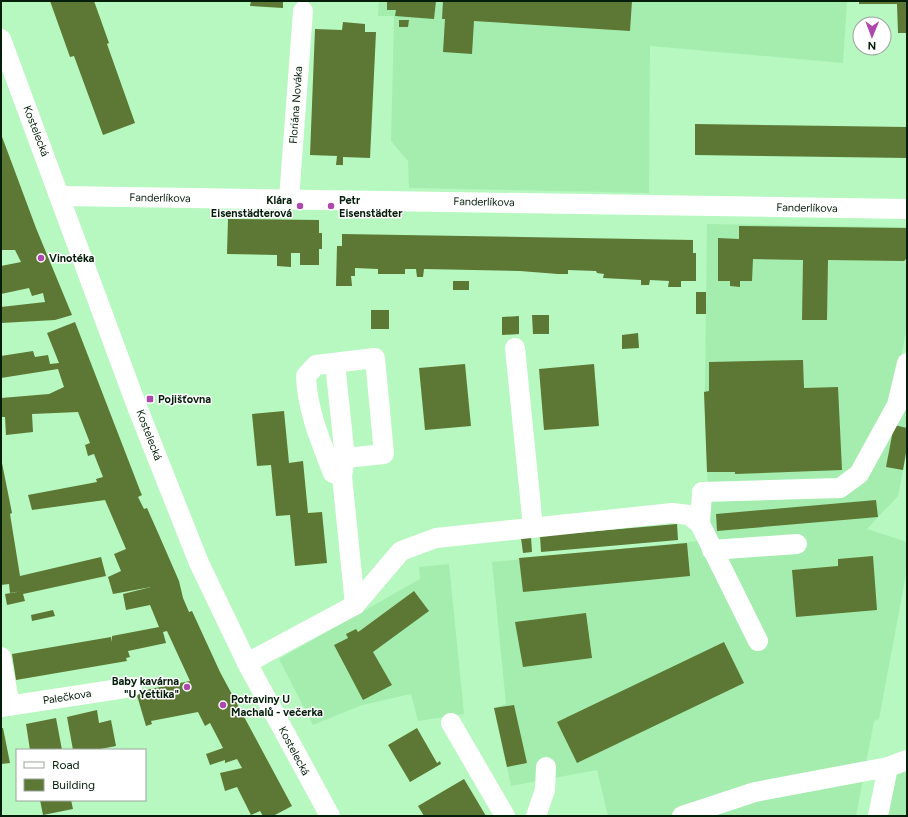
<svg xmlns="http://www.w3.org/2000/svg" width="908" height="817" font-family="Figtree,sans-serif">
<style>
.built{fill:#a5edaf}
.building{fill:#5c7834}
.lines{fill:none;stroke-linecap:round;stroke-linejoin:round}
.minor{stroke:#fff;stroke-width:20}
.poi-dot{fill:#ad48ac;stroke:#fff;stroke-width:1.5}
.labels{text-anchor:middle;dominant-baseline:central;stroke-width:3;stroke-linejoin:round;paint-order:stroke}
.street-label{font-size:11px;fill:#041e0a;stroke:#fff}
.poi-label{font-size:11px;font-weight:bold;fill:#041e0a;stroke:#fff;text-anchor:start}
</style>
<rect width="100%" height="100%" fill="#b6f8bf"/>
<g class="built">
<polygon points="379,1 847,1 843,63 650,46 649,193 409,188 408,161 391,141 394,16 378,16"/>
<polygon points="707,224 907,227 907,326 896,385 907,384 907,450 898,496 867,529 907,542 907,569 879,719 874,721 856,816 608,816 597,770 511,786 494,708 506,704 492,562 710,540 704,391 705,390"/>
<polygon points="449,564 464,714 418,721 411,694 362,705 313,725 279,659 420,579 419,567"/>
<polygon points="907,771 907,816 888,816 896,775"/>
</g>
<g class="building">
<polygon points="50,1 94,1 109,43 107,44 135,123 103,135 74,56 70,57"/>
<polygon points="251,1 283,1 283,8 250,6"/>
<polygon points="387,1 436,1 434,19 395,16 396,10 387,10"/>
<polygon points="443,1 632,1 630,31 474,21 472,54 443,52 445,19 442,19"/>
<polygon points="859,1 907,1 907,33 898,33 897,4 859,4"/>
<polygon points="399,20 409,20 408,27 399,27"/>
<polygon points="343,22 365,24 365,32 376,32 370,158 343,157 343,165 336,165 337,156 310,155 315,29 342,30"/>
<polygon points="695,124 907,127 907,158 695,155"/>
<polygon points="1,134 36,228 72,315 55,320 1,323 1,307 45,302 43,293 32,296 29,288 1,294 1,266 21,262 15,250 1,250"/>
<polygon points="228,219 319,220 319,233 322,233 322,249 319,249 319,265 300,265 300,253 291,253 291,267 277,266 277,255 227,254"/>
<polygon points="739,226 907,228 907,258 904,261 828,260 827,320 802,320 803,260 753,259 752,281 740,281 740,287 730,286 730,281 718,281 718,238 739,239"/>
<polygon points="342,234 693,240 693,253 696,253 696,281 681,281 681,287 668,287 669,281 650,280 649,285 641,285 641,280 603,278 604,274 597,273 596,271 568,270 568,274 558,274 520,271 424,269 423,277 417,277 416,269 405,269 405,274 378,274 378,269 355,268 355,276 351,276 352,286 336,286 337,246 342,246"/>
<rect x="453" y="281" width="16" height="9"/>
<rect x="696" y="292" width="10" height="22"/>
<rect x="371" y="310" width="18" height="19"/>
<polygon points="532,315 549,315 549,334 533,334"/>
<polygon points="519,316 519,334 502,335 502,317"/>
<polygon points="75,322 141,493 142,495 138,497 144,509 147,508 159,535 134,546 159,535 179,581 183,598 189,612 192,611 220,672 292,806 273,816 263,816 260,811 251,815 237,787 225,791 220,773 242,768 237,759 225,763 225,760 210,765 206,754 223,748 210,723 205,726 198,712 151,721 152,724 146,726 136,692 190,681 167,631 163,632 166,643 128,651 130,657 126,658 127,661 16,680 12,654 111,637 112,642 112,636 159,627 150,605 126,610 123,594 151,587 113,594 108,577 121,571 114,554 126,549 105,500 32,510 28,495 97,482 96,479 103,477 94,454 88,456 85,445 90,443 78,412 32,414 33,432 6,435 5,417 1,417 1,398 49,394 64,387 58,369 1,378 1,356 33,351 35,357 48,355 50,364 59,363 47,333"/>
<polygon points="638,333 639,348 622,349 622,335"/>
<polygon points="803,360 804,388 838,387 842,470 735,474 735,472 707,472 704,392 709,391 709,362"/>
<polygon points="465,364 471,426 425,430 419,368"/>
<polygon points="594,364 599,426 544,430 539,369"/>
<polygon points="284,411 289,463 303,461 308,513 322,512 327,563 295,566 290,515 276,516 271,465 257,466 252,414"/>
<polygon points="894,425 907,428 907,447 903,470 886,467"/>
<polygon points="1,458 12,513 10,514 20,576 101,557 106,576 23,594 25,601 7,605 5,594 23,591 10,593 9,584 1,585"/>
<polygon points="876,500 878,517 717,531 716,514"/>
<polygon points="677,524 678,540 541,552 540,536"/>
<polygon points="531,537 532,552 523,553 521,538"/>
<polygon points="687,543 690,576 523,592 519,558"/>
<polygon points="873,556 877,610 796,617 792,570 838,566 838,559"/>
<polygon points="414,591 429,611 373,652 392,685 363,700 334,645 348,638 346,634 356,629 358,632 361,630"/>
<polygon points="53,610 55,616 32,621 31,615"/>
<polygon points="586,613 592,658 523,667 515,622"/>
<polygon points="724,642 744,683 577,763 557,722"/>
<polygon points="514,705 527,763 507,767 494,708"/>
<polygon points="97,710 99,723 111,720 116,746 95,750 73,750 67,717"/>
<polygon points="56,718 62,750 30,750 26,724"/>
<polygon points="1,728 3,728 10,763 1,764"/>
<polygon points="417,728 437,763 440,761 441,764 410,782 388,745"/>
<polygon points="464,779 486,816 424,816 418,806"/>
<polygon points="40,800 71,800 73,809 43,815"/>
</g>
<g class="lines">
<g class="minor">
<polyline points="1,39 136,404 199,563 247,663 330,816"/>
<polyline points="60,196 907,209"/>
<polyline points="289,199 303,11"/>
<polyline points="515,348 533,527"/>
<polyline points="335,363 345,458"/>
<polyline points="712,550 797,544"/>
<polyline points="355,605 401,551 436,538 672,513 689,515 700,524"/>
<polyline points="758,641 700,524 702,492 840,488 859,474 897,405 907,363"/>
<polyline points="1,657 10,706"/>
<path d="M247 663 355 605 342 476 345 458 384 454 375 358 316 365 306 376C307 410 321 442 333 473L342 476"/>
<polyline points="1,707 132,687"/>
<polyline points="451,723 505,816"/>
<polyline points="536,816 545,790 546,767"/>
<polyline points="682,816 755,792 888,767 907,760"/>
<polyline points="878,816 888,767"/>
</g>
</g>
<g class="poi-dot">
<circle cx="300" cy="206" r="4"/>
<circle cx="331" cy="206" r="4"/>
<circle cx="41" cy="258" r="4"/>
<rect x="146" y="395" width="8" height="8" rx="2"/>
<circle cx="187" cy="687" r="4"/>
<circle cx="223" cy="705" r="4"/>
</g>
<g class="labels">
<g class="street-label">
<text transform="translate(296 105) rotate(-86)">Floriána Nováka</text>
<text transform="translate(36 131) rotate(69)">Kostelecká</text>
<text transform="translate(160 198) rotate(1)">Fanderlíkova</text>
<text transform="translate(484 202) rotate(1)">Fanderlíkova</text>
<text transform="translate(807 208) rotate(1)">Fanderlíkova</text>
<text transform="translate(149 435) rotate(69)">Kostelecká</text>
<text transform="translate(67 697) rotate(-9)">Palečkova</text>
<text transform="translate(294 751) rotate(62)">Kostelecká</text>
</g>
<g class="poi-label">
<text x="292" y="200" text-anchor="end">Klára<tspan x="292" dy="13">Eisenstädterová</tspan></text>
<text x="339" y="200">Petr<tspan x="339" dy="13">Eisenstädter</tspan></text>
<text x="49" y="258">Vinotéka</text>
<text x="158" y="399">Pojišťovna</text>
<text x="179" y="681" text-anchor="end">Baby kavárna<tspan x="179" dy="13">"U Yettika"</tspan></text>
<text x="231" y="699">Potraviny U<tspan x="231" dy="13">Machalů - večerka</tspan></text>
</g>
</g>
<rect width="908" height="817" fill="none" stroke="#041e0a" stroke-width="4"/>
<rect x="16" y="749" width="130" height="52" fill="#ffffff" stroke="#9ba59d"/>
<rect x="24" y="762" width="20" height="6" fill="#ffffff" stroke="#9ba59d"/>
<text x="52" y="769" font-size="12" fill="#041e0a">Road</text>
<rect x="24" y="779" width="20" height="12" fill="#5c7834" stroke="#9ba59d"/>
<text x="52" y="789" font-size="12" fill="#041e0a">Building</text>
<g transform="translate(872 36) rotate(181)"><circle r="19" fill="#ffffff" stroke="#9ba59d"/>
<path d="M0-3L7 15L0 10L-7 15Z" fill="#ad48ac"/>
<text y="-6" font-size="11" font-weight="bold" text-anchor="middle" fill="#041e0a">N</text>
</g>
</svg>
